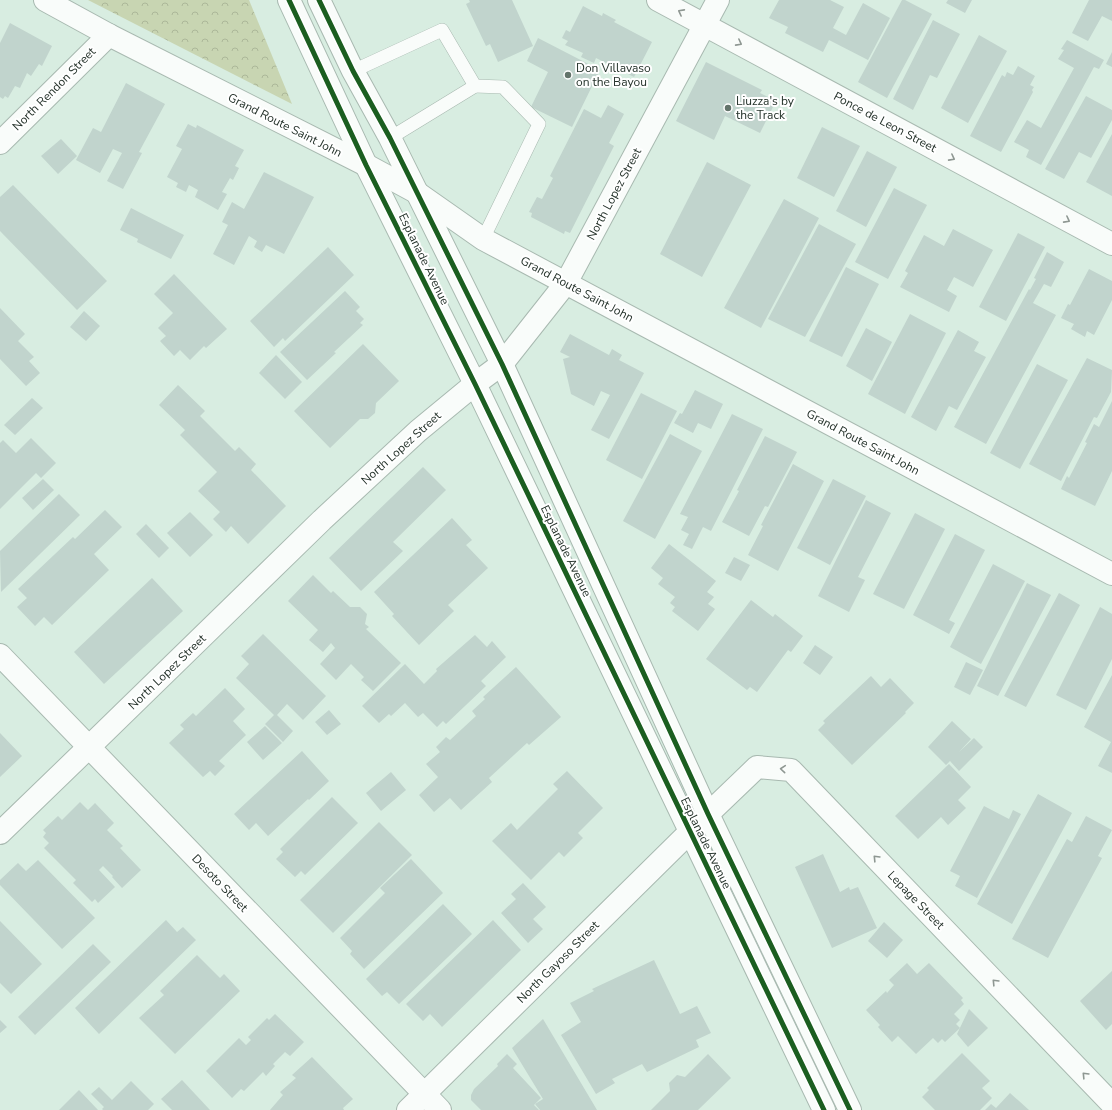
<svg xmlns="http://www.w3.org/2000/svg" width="1112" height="1110" font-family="'Nunito Sans',sans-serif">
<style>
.park{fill:url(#park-crowns)}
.building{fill:#c1d4cd}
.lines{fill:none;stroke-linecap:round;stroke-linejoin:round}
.service-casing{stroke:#a8b9b0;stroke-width:14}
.minor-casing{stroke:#a8b9b0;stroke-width:24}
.tertiary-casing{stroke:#a8b9b0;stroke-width:24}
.service{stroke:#f9fcfa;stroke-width:13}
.minor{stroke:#f9fcfa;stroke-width:22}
.tertiary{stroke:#f9fcfa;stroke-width:22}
.cycleway-casing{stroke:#fff;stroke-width:8}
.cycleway{stroke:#1b5e20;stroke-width:5}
.oneway{stroke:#8e9792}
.poi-dot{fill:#63736a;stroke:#fff;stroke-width:1.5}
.labels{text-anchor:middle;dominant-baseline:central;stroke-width:4;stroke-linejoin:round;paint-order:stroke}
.poi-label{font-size:12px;fill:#24322a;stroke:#fff;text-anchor:start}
.street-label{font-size:12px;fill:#24322a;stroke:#fff}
</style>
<defs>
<pattern id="park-crowns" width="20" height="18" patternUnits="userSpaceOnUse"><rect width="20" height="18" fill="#c8d5b2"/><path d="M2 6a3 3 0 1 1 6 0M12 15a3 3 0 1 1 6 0" fill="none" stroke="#acb799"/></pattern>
</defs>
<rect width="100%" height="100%" fill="#d8ede1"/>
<polygon class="park" points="88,0 249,0 292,104"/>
<g class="building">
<polygon points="469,0 512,0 533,46 498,62 490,44 486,46 466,4 470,2"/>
<polygon points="779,0 830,0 844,7 833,28 846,35 863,3 890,18 868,60 829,40 823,52 785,33 788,27 769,18"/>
<polygon points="902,0 905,0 932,14 887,98 858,82"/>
<polygon points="948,0 972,0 965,13 946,3"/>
<polygon points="1089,0 1112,0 1112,21 1102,16 1088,41 1072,33"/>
<polygon points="583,6 602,16 603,13 616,20 614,22 652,42 634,77 596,58 594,63 581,57 583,53 565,45 568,41 562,38 566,30 570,32"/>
<polygon points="933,20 960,34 937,78 930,75 913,110 893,99"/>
<polygon points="10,23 52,46 42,66 39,64 31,76 27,73 20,88 15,86 8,98 5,96 3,99 0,97 0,43"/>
<polygon points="979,35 1007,51 968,123 941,108"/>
<polygon points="538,38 600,70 572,127 531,107 548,72 527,61"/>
<polygon points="1067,40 1104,60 1099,69 1094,67 1041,165 1026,157 1029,150 1014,142 1027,120 1041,128 1074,68 1058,59 1064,50 1061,49"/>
<polygon points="1112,52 1112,67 1106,64"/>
<polygon points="706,62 762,90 760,93 776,101 760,133 725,116 714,140 676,121"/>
<polygon points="1018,66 1035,76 1030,85 1034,87 1032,90 1033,92 1001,152 970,136 1002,75 1005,77 1007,72 1013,75"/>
<polygon points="126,83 165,104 139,152 142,153 123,189 107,181 122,153 113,149 100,173 76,160 93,128 101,132"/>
<polygon points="1086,96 1112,110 1112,120 1091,158 1079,152 1064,179 1045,169"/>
<polygon points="608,105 624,114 609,143 614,146 570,233 565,231 564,234 531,217 532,213 529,212 537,197 542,199 553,178 550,176 584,109 601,118"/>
<polygon points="188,124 196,128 197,125 244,150 235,166 239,168 233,180 230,178 222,192 227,194 218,210 195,197 198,190 189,185 186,192 176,187 178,183 167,177 182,149 176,146"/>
<polygon points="822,127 860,146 834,197 797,178"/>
<polygon points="1112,134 1112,196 1086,182"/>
<polygon points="61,139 77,156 58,174 41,156"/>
<polygon points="867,151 897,167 866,227 836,211"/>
<polygon points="707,162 751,185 702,277 660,254"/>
<polygon points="264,172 314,197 284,254 266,245 262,252 254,247 257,241 249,236 234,265 213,254 228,225 222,222 232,202 244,209"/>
<polygon points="13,185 107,281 77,310 0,231 0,197"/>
<polygon points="894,188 927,205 888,279 855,262"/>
<polygon points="784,199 819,218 761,328 724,308"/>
<polygon points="131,208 184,235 171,259 137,242 138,239 120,230"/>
<polygon points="819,224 856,244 805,337 768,319"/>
<polygon points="953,229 993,250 973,287 954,277 947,290 957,296 949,312 900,287 908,273 905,271 924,235 944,246"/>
<polygon points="1018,233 1045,247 1006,321 979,307"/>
<polygon points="328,247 354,275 285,341 283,338 274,347 250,321"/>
<polygon points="1047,252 1064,262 1051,287 1044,284 1033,303 1056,315 986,444 954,427 1029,289 1030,290 1036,279 1034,278"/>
<polygon points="846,267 879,284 842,357 809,341"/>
<polygon points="1089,269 1112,281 1112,300 1094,335 1087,331 1085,337 1071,329 1074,324 1061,318 1068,304 1070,305"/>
<polygon points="174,274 227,329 206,348 204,346 190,360 180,350 174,356 160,341 166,336 158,328 173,313 154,294"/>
<polygon points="345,291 360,307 356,311 364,319 360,323 363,325 334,352 336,353 307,380 280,352"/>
<polygon points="0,308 25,334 18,341 34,357 29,361 40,373 26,386 0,359"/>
<polygon points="84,311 100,326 86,341 70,327"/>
<polygon points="910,314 946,333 905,414 868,394"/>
<polygon points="866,328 892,342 872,381 846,366"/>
<polygon points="958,330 979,342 974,351 986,357 957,410 949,406 936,431 911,417"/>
<polygon points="570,334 609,355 612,349 622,355 619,360 644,373 609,439 591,430 610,395 601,391 594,406 571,394 563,359 570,357 560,352"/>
<polygon points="363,344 399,381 376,403 375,413 368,419 360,419 330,448 294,411"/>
<polygon points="276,355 302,382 285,399 259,373"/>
<polygon points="1087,358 1112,370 1111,392 1097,418 1094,417 1061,481 1029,464"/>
<polygon points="1037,364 1068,380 1020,469 990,453"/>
<polygon points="178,385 205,411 200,416 235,451 239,447 256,464 251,470 286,506 248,544 231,526 226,532 213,519 220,512 198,491 217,472 180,435 185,430 159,405"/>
<polygon points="695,390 723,404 711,429 698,423 693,433 674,423 680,413 682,414"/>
<polygon points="641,393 677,411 642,479 606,460"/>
<polygon points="32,398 43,408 15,435 4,425"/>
<polygon points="1112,401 1112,471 1095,506 1061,489 1067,476 1069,478 1087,443 1085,442 1094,424 1099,427"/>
<polygon points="732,414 763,429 711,531 703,527 692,549 683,545 689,534 681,530 688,517 680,514"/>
<polygon points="670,434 702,451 655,539 623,521"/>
<polygon points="765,436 797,452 768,507 765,506 749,536 722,522 739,491 737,490"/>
<polygon points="31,438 56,463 41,478 36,473 0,509 0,443 3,440 16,453"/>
<polygon points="793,464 824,481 778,571 748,555 763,526 761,525"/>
<polygon points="423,467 446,490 393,542 403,551 361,591 329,558"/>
<polygon points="43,479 54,490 33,510 22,498"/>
<polygon points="833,479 866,496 830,565 797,548"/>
<polygon points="59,494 80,515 1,592 0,551"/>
<polygon points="866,500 891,513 858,577 865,580 849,612 818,596"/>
<polygon points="105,510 122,527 94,554 109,570 52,625 44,617 35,626 17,607 27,598 18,589 73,537 75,539"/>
<polygon points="190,512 213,535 190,557 167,533"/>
<polygon points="915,513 945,529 904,609 873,594"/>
<polygon points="452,518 472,540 466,545 488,568 448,605 454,611 419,645 392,616 394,614 374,592"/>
<polygon points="146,524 169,548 159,558 136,534"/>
<polygon points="955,534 985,550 949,620 955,623 949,634 913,615"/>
<polygon points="669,544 716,581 707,592 714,597 708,604 715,609 698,631 672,611 675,607 670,603 675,597 658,584 663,578 651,568"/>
<polygon points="734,557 750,565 741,581 725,573"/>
<polygon points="993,564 1025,581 981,664 950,647"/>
<polygon points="313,575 331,593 333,591 350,607 360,607 367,614 365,624 369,627 366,629 401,663 373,691 361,680 364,677 351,664 336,680 320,664 335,648 331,643 323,652 309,640 318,630 288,601"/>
<polygon points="152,578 183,611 104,684 74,652"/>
<polygon points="1027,583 1051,595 998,696 977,686"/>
<polygon points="1059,593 1080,605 1026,707 1004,696"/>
<polygon points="751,600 773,617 775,614 803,636 791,652 788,650 757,692 750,687 747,690 706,659"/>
<polygon points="1100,607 1112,614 1112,659 1086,710 1056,695"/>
<polygon points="263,634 326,696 303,720 287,704 277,715 293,731 283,742 265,724 274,715 236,678 249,664 241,656"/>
<polygon points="475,635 487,647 492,641 506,657 481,681 486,686 446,724 443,721 437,727 423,713 418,717 405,703 391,716 389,714 379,723 362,706 405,664 424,684 437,671 436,669"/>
<polygon points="815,645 833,657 820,675 803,663"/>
<polygon points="966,662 983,670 970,695 954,687"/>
<polygon points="516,667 561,717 529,745 527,743 489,778 492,782 461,810 450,798 434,812 419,795 438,777 426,764 440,752 436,747 446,737 450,740 476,716 472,711 485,699 483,697"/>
<polygon points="1112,675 1112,773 1098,766 1111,742 1084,727"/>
<polygon points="871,676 881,687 890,678 914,703 905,712 906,713 852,765 818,730 825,723 823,721"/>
<polygon points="225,688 245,709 233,721 246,735 219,761 225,766 215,776 210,771 203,777 169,743 184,729 180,725 193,713 196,716"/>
<polygon points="329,710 341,724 327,735 315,722"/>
<polygon points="952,721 971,739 959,752 974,738 983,747 959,771 950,761 946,765 928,747"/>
<polygon points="265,726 282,743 263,760 247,742"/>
<polygon points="0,733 22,756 0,777"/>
<polygon points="302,751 329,781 309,800 308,799 268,836 256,823 249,830 234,814"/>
<polygon points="949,764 971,787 958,800 966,808 948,825 941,817 918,839 895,816"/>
<polygon points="567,771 603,808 578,833 583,838 564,857 559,852 531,880 492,841 511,823 517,830 558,789 553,784"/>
<polygon points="391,772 406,790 381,811 366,793"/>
<polygon points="1038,794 1072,813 1012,924 977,904"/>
<polygon points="332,797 358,823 305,875 301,871 295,877 276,859 283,852 280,849"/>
<polygon points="80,802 88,810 95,803 114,823 107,830 123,846 120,848 141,870 122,888 112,877 113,876 103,866 99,870 115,887 98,903 95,899 92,902 73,883 76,880 44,848 49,843 43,837 46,833 43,830 58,816 62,820"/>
<polygon points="984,806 1009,819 1013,810 1021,814 977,898 955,886 960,876 950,871"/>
<polygon points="1086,816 1112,830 1098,856 1102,858 1048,958 1012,939 1067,839 1072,842"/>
<polygon points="379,822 412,855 333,933 300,900"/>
<polygon points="823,854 840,892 849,887 850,890 858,887 877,928 832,948 795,867"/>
<polygon points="411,859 443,893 364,969 350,954 352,951 340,938 385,893 380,888"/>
<polygon points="38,860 95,918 62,949 0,885 0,880 18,863 26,871"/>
<polygon points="523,883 546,907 533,919 543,929 528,943 501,913 516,899 511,894"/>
<polygon points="443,904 472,934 399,1004 387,992 382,996 366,979"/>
<polygon points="166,920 177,932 183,927 196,940 99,1034 75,1008"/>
<polygon points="493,920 521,950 442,1027 430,1014 423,1021 406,1004"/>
<polygon points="0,921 42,964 11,994 0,983"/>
<polygon points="884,922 903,940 887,958 868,941"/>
<polygon points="93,944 111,962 35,1035 18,1017"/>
<polygon points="197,955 220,978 224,974 240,991 175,1054 139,1018 164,995 160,991"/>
<polygon points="654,960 680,1014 697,1006 711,1033 696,1040 699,1047 647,1072 642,1064 612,1079 615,1083 596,1094 561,1035 581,1022 570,1003 594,991 592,989"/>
<polygon points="907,963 917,974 929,963 963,998 961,1000 964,1004 954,1014 960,1020 956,1024 960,1028 945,1042 942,1039 938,1043 933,1038 916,1054 898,1036 892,1042 878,1027 880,1025 866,1010 886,991 887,993 894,985 889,980"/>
<polygon points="1112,971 1112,1024 1106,1030 1080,1001"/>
<polygon points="969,1009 988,1028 968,1047 957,1034"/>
<polygon points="275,1014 304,1042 290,1056 285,1052 273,1064 275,1066 266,1076 263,1072 244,1091 241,1089 232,1098 206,1071 239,1038 246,1045 251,1040 248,1037 267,1018 269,1020"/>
<polygon points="543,1019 597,1110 540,1110 535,1104 543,1099 512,1048"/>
<polygon points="0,1020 7,1027 0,1033"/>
<polygon points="962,1053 990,1081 982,1088 992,1098 980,1110 935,1110 922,1097 929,1090 927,1088"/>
<polygon points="507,1054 517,1064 513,1068 541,1098 533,1106 534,1105 539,1110 481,1110 471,1100 471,1095 474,1089 498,1066 497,1064"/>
<polygon points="708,1054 731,1078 698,1110 651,1110 670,1091 669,1083 677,1075 685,1077"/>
<polygon points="312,1057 353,1099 343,1108 344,1110 270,1110 283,1095 280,1092 296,1078 292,1075"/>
<polygon points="182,1080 210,1110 172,1110 161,1099"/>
<polygon points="131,1081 154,1104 148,1110 103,1110 102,1109 104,1107 91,1094 99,1087 112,1100"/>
<polygon points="79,1090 98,1110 59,1110"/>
<polygon points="1010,1093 1029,1110 985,1110 991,1104 996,1108"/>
</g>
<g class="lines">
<g class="service-casing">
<g id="service">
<polyline points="353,71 442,30 475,86 503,87 539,124 483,239"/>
<polyline points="390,138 475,86"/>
</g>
</g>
<g class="minor-casing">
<g id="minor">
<polyline points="45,0 109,35 366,165 416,192 483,239 1112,574"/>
<polyline points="658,0 1112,244"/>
<polyline points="0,143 109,35"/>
<polyline points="0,655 440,1110"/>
<polyline points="0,833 89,747 322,520 418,431 475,384 502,364 566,283 718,0"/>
<polyline points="408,1110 708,814 757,767 791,770 1112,1104"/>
</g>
</g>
<g class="tertiary-casing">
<g id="tertiary">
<polyline points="289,0 366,165 475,384 824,1110"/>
<polyline points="319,0 353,71 390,138 502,364 708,814 850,1110"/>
</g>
</g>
<use href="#service" class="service"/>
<use href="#minor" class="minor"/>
<use href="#tertiary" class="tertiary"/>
<g class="cycleway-casing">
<g id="cycleway">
<polyline points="289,0 366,165 475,384 824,1110"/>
<polyline points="319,0 353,71 390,138 502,364 708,814 850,1110"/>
</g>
</g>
<use href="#cycleway" class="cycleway"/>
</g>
<defs><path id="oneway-chevron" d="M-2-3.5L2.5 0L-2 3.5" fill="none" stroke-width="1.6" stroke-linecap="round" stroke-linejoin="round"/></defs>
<g class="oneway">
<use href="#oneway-chevron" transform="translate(681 12) rotate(-152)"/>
<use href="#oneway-chevron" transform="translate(739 43) rotate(28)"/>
<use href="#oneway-chevron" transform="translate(952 158) rotate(28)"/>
<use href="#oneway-chevron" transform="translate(1067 220) rotate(28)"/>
<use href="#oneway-chevron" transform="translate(783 769) rotate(-175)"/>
<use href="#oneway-chevron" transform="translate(876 858) rotate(-134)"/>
<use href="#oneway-chevron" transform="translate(995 982) rotate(-134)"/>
<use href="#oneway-chevron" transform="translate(1085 1075) rotate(-134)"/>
</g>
<g class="poi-dot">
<circle cx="568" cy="75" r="4"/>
<circle cx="728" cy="108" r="4"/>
</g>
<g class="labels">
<g class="poi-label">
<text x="576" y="68">Don Villavaso<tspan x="576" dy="14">on the Bayou</tspan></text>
<text x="736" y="101">Liuzza's by<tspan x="736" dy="14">the Track</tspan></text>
</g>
<g class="street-label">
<text transform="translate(54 89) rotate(-45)">North Rendon Street</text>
<text transform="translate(885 122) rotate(28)">Ponce de Leon Street</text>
<text transform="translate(285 125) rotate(27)">Grand Route Saint John</text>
<text transform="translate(614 194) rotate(-62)">North Lopez Street</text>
<text transform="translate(424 259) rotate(64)">Esplanade Avenue</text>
<text transform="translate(577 289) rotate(28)">Grand Route Saint John</text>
<text transform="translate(863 442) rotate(28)">Grand Route Saint John</text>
<text transform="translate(401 448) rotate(-42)">North Lopez Street</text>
<text transform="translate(566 551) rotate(64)">Esplanade Avenue</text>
<text transform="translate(167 672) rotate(-44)">North Lopez Street</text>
<text transform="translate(706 843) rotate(64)">Esplanade Avenue</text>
<text transform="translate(220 883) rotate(46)">Desoto Street</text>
<text transform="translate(916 900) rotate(46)">Lepage Street</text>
<text transform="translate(558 962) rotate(-45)">North Gayoso Street</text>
</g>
</g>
</svg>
